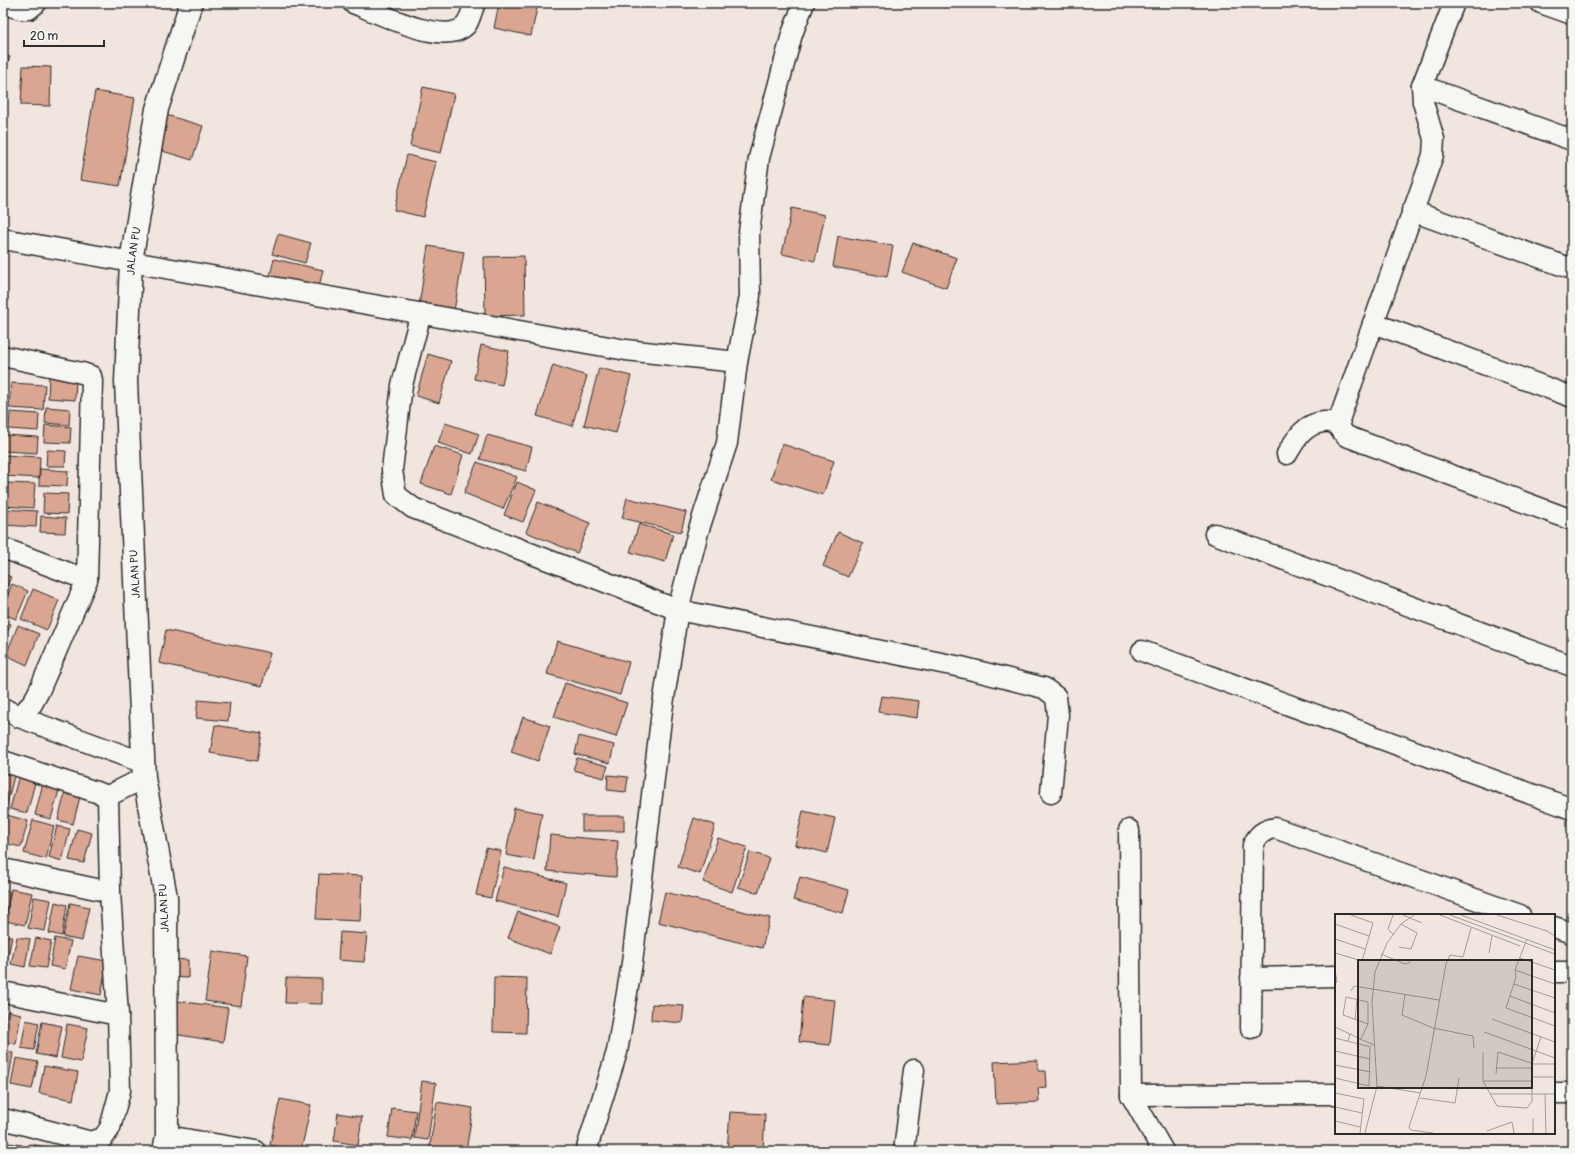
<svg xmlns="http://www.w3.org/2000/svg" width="1575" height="1154" font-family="Pangolin,sans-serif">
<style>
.building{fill:#dba691;stroke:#2b2b2b}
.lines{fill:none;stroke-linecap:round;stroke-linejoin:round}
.street-casing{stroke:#2b2b2b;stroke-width:23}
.secondary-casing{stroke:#2b2b2b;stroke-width:25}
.street{stroke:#f6f6f2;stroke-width:20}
.secondary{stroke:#f6f6f2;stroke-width:22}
.labels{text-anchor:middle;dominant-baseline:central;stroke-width:3;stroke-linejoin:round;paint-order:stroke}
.street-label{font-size:11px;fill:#2b2b2b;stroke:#f6f6f2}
.inset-road{fill:none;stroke:#a29b97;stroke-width:1}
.view{fill:#2b2b2b;fill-opacity:0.15;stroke:#2b2b2b;stroke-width:2}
.inset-edge{fill:none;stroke:#2b2b2b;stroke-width:2}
</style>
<rect width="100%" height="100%" fill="#f1e6df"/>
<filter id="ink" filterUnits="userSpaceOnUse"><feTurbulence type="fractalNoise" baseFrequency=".025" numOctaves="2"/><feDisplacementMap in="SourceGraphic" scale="8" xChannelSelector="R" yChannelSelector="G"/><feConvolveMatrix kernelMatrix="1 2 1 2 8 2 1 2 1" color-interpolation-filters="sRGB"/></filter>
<g filter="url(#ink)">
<g class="building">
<polygon points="499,3 538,3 531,36 494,28"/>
<polygon points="3,54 10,57 3,74"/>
<polygon points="23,66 51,67 50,106 21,105"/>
<polygon points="423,87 454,94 441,153 410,146"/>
<polygon points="95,91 135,98 120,186 80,180"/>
<polygon points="166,115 203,126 192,160 156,149"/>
<polygon points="407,155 436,162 423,217 394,210"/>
<polygon points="792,208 825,215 815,261 782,254"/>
<polygon points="278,234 311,243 305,263 272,254"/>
<polygon points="838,236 893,246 887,277 833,267"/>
<polygon points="913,243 957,258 946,288 902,272"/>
<polygon points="428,246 464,252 454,311 419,306"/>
<polygon points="524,256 525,315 485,316 484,257"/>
<polygon points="274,259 323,270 318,291 269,280"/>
<polygon points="481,345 509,351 502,385 474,379"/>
<polygon points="428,354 451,361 439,403 416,396"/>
<polygon points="553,365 587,376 572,426 537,416"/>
<polygon points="599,368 631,376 616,433 584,425"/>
<polygon points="49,377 76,379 75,400 48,398"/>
<polygon points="11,383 45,385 43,410 9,408"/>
<polygon points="46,407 70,409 69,425 45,423"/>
<polygon points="10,412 39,414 38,431 9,429"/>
<polygon points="445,423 479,434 472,454 438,443"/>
<polygon points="45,425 71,427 70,443 44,442"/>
<polygon points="5,435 38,437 37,453 4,451"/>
<polygon points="487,435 532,447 526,471 480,459"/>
<polygon points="782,444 834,461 823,495 771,479"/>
<polygon points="434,446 463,455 451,494 421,484"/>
<polygon points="47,450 66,451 65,466 46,466"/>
<polygon points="4,455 40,457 39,478 3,476"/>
<polygon points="477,462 517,477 503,509 464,493"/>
<polygon points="40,469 68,471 67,486 39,485"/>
<polygon points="517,482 536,490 523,522 504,515"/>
<polygon points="6,483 35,484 33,508 4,506"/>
<polygon points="44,493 68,494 67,514 43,513"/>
<polygon points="627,498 686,512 681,532 622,518"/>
<polygon points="538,502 590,523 577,553 526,532"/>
<polygon points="3,509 37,511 36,527 3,525"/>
<polygon points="41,516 66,518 65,533 40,532"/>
<polygon points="639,524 673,534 665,562 630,552"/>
<polygon points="838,532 863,543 848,577 823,566"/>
<polygon points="3,574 11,577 3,596"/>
<polygon points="12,584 28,591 16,619 3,614 3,605"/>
<polygon points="33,589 59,600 47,630 21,619"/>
<polygon points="3,621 11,624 3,642"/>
<polygon points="18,625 39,634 27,665 6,655"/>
<polygon points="166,630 270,653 262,686 159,663"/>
<polygon points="557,641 629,662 620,695 547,674"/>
<polygon points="565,683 627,703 616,737 554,717"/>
<polygon points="881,696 919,701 917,718 878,712"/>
<polygon points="198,700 230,703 228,721 196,718"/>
<polygon points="523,717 550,726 538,761 511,752"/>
<polygon points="215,725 262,733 257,761 210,753"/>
<polygon points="579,736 614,745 610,763 575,754"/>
<polygon points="577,758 608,766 604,778 573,770"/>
<polygon points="3,770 15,773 6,807 3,807"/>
<polygon points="19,775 36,779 27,813 10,809"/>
<polygon points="608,775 628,777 626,792 607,790"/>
<polygon points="44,779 61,783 51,819 35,815"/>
<polygon points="67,785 82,789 73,824 58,820"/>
<polygon points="514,808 542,813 534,860 506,855"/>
<polygon points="803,811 835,818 827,853 795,845"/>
<polygon points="7,815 28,821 21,847 3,843 3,830"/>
<rect x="582" y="816" width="42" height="15"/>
<polygon points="694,818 715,825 700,874 678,867"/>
<polygon points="33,820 54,826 46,859 24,853"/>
<polygon points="57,826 70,829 62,861 49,857"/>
<polygon points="77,829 92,833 84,863 69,860"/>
<polygon points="550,835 618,841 616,877 547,871"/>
<polygon points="718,838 747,847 732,892 703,882"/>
<polygon points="486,848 501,851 491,898 476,895"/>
<polygon points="750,852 769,858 758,893 738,887"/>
<polygon points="504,867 566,883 558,917 495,901"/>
<polygon points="319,874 362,876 360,921 316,919"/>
<polygon points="800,877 849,890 843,913 793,900"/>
<polygon points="11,889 32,893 25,925 5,921"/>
<polygon points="3,890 10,892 5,921 3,921"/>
<polygon points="665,892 770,918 762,948 658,922"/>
<polygon points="34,897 51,900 45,931 28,928"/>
<polygon points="55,902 67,905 62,936 49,933"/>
<polygon points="70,903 89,907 82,941 63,937"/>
<polygon points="518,912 560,927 550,954 508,938"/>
<polygon points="340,932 367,934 364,962 338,960"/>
<polygon points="3,935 12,937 6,966 3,965"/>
<polygon points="17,937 30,939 25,967 11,964"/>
<polygon points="36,938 51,941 46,968 30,966"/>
<polygon points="55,938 71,941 65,969 50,966"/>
<polygon points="212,951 247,956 241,1006 205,1001"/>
<polygon points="78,956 107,961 101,995 71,989"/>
<polygon points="172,959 188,960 188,978 171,977"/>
<polygon points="494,977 527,978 526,1033 493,1032"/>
<polygon points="286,978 322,979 322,1004 285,1003"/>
<polygon points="803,997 835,1000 830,1045 799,1042"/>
<polygon points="178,1001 228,1008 223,1042 173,1034"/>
<polygon points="652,1004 684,1006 682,1023 651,1020"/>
<polygon points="7,1011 21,1014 16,1044 3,1042"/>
<polygon points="26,1020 39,1023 34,1050 21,1048"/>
<polygon points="42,1022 62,1026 56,1058 36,1054"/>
<polygon points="67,1024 88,1028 81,1062 61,1058"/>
<polygon points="3,1051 13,1053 8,1084 3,1083"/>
<polygon points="16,1058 38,1062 32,1089 11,1085"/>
<polygon points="1037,1060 1038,1071 1046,1071 1047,1087 1038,1088 1039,1102 996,1104 994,1062"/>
<polygon points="44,1066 78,1072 73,1100 39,1093"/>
<polygon points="422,1081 436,1083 428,1140 414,1138"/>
<polygon points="280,1099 311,1105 301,1151 270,1145"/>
<polygon points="437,1102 473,1108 466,1151 429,1151"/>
<polygon points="392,1108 416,1111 412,1140 388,1137"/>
<polygon points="730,1112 765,1114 763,1151 727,1151"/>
<polygon points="338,1113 362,1117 358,1145 334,1141"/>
<polygon points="3,1142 22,1145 21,1151 3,1151"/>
<polygon points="29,1144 47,1147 46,1151 28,1151"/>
</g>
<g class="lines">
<g class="street-casing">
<g id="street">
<path d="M353 3C377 12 445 48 466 25 470 20 472 9 475 3"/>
<polyline points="1454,3 1422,86 1423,102 1434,139 1433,155 1339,420 1340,429 1346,436 1572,520"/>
<polyline points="1541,3 1572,14"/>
<polyline points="3,4 21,9 29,9 36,3"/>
<polyline points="1422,86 1572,140"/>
<polyline points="1412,211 1572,269"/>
<polyline points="3,239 626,350 737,362"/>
<polyline points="421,313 402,385 392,470 396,495 413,508 678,610 961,667 1044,688 1056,697 1058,715 1051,793"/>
<polyline points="1373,323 1572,397"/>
<polyline points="3,356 82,373 91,376 92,381 87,580 39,691 32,704 19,717 3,708"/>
<path d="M1287 454C1295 440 1305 423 1324 422 1329 421 1335 424 1340 425"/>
<polyline points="1215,534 1572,666"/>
<polyline points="3,548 87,580"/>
<polyline points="1142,651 1572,809"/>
<polyline points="19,717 144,763"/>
<polyline points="3,761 108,796 144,778"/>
<polyline points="1129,830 1131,1095 1163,1151"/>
<polyline points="3,869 110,892"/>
<polyline points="1554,927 1572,933"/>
<polyline points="1554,972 1572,972"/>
<polyline points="1251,978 1336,976"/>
<polyline points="3,992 118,1015"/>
<path d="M1251 1028 1253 845C1258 835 1263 830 1275 828L1520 915"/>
<polyline points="1554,1093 1572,1093"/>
<polyline points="1131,1095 1336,1094"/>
<polyline points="3,1119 91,1142 103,1138 110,1128 120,1091 118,1015 110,892 108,796"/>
<polyline points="167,1136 256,1151"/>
<polyline points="586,1151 617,1052 632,963 662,711 678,610 698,532 727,443 737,362 750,296 749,232 759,158 792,34 804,3"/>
<polyline points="904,1151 914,1070"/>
</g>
</g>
<g class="secondary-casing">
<g id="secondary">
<path id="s1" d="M164 1151 167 1136 166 897 144 778 126 382 131 261 157 109 191 3"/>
</g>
</g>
<use href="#street" class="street"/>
<use href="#secondary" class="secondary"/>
</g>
</g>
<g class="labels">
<g class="street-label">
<text stroke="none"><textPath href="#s1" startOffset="903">JALAN PU</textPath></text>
<text transform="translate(135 574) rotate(-93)">JALAN PU</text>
<text transform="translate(164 908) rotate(-93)">JALAN PU</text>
</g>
</g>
<g transform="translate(1335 914)">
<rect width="220" height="220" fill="#f1e6df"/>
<path class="inset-road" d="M58 1 53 15 58 20M68 1 87 9M105 1 185 32M115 1 220 40M126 1 220 36M162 1 212 17 220 22M0 10 34 22M0 25 30 35M192 25 180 56 181 63 171 94 220 112M64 33 76 35 82 19 66 10M0 39 27 47 38 9 16 1M154 39 157 22M46 40 70 50 74 49 76 45M185 44 220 56M0 56 2 68 0 70M180 56 220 70M179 70 220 84M16 77 19 72 104 86M70 81 67 101 98 114 138 122 139 134M175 82 220 99M157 105 220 128M20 106 22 85M0 113 15 120 13 127M149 118 220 144M15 120 25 125 27 123 33 110V88L11 83 8 101 33 110M0 124 36 133M25 125 39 131M0 137 35 145M148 138V167L162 192 192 194 197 187V149L206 123M0 151 36 158M161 154H197M161 160 163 138 199 150H220M197 163H220M0 164 34 172 35 134M148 167H197M42 172 86 179M0 179 29 185 25 219M155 180H220M210 180 211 219M85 184 120 189 124 164M0 193 27 199M198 204V219M0 207 25 213M152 217 177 208 179 219M30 219 42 172 37 88 40 58 52 29 66 10 79 1M98 219 76 216 74 213 91 162 111 50 115 41 128 43 136 14"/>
<path class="view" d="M23 46H197V174H23Z"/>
<rect width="220" height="220" class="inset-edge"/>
</g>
<rect width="1575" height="1154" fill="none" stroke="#f6f6f2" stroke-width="16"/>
<rect x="8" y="8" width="1559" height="1138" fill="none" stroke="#2b2b2b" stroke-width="1.5" filter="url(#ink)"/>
<path d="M24 40v6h80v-6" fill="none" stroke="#2b2b2b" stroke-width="2"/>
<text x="30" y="40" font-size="12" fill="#2b2b2b" stroke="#f6f6f2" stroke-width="3" paint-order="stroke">20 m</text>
</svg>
